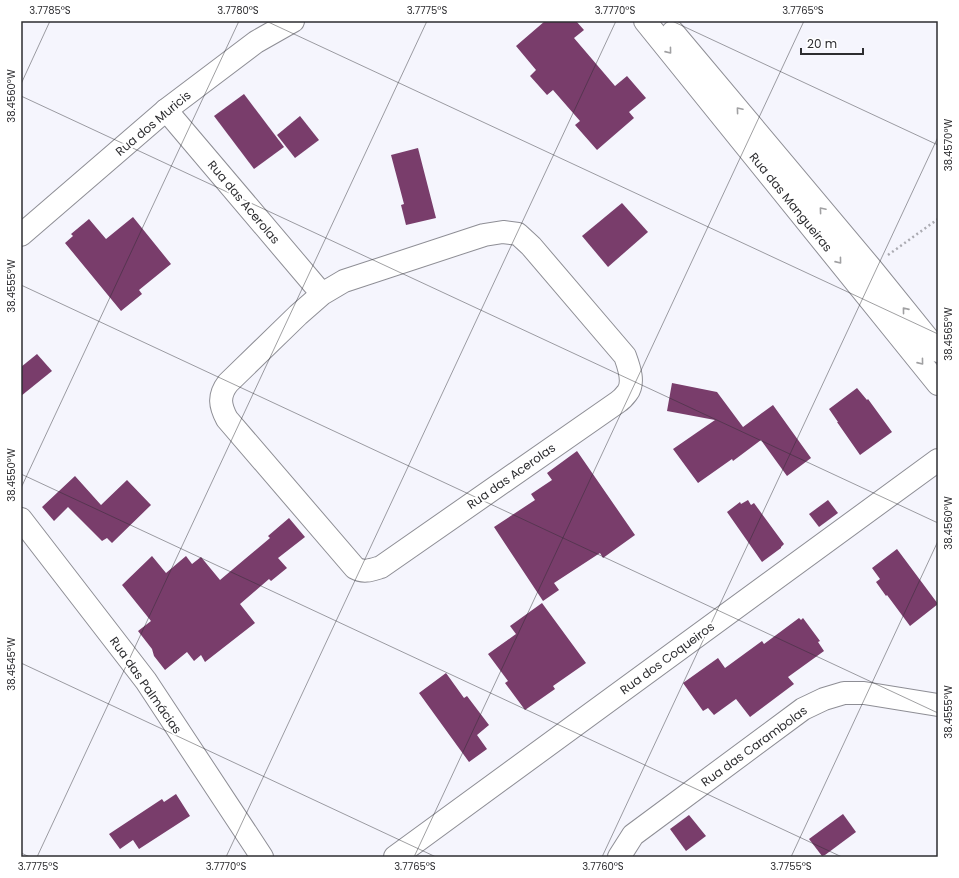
<svg xmlns="http://www.w3.org/2000/svg" width="959" height="878" font-family="Poppins,sans-serif">
<style>
.building{fill:#793d6b}
.lines{fill:none;stroke-linecap:round;stroke-linejoin:round}
.minor-casing{stroke:#8e8e95;stroke-width:24}
.path{stroke:#ababb2;stroke-width:2.5;stroke-dasharray:2 3;stroke-linecap:butt}
.minor{stroke:#fff;stroke-width:22}
.oneway{stroke:#a0a0a2}
.ticks{fill:none;stroke:#2d2d30;stroke-width:1;stroke-opacity:0.45}
.labels{text-anchor:middle;dominant-baseline:central;stroke-width:4;stroke-linejoin:round;paint-order:stroke}
.street-label{font-size:12px;fill:#2d2d30;stroke:#fff}
.neatline{fill:none;stroke:#2d2d30;stroke-width:1.5}
.ticks-label{font-size:10px;text-anchor:middle;fill:#2d2d30}
</style>
<rect width="100%" height="100%" fill="#f5f5fd"/>
<g class="building">
<polygon points="545,21 576,21 584,30 574,38 615,86 627,76 646,98 629,112 634,118 597,150 575,125 580,121 553,90 547,95 530,76 536,70 516,46"/>
<polygon points="244,94 284,147 254,169 214,116"/>
<polygon points="300,116 319,140 295,158 277,135"/>
<polygon points="418,148 436,218 406,225 401,205 404,204 391,155"/>
<polygon points="622,203 648,232 608,267 582,236"/>
<polygon points="133,217 171,264 139,290 142,294 121,311 65,243 73,236 71,234 89,219 106,239"/>
<polygon points="37,354 52,371 21,396 21,367"/>
<polygon points="672,383 717,392 743,427 773,405 811,458 787,476 761,440 733,461 732,459 698,483 673,449 715,420 667,411"/>
<polygon points="857,388 867,400 868,399 892,432 860,455 837,422 838,422 829,409"/>
<polygon points="577,451 635,535 603,558 600,553 554,583 559,590 543,601 494,527 535,500 531,494 552,480 547,473"/>
<polygon points="75,476 101,505 127,480 151,505 112,543 107,538 102,541 68,507 54,521 42,507"/>
<polygon points="748,500 751,505 754,503 784,544 781,547 781,548 762,562 727,512 740,502 741,504"/>
<polygon points="828,500 838,513 819,527 809,514"/>
<polygon points="289,518 305,537 278,558 287,568 271,581 269,579 240,604 255,623 205,662 201,655 194,661 187,652 165,670 154,656 152,649 138,631 151,621 122,585 152,556 166,573 186,556 192,564 201,557 220,580 270,538 268,536"/>
<polygon points="897,549 938,604 910,626 887,595 886,596 876,582 880,579 872,568"/>
<polygon points="542,603 586,663 553,686 555,689 525,710 505,683 508,681 488,654 516,634 510,626"/>
<polygon points="799,618 801,620 803,618 820,641 818,642 824,651 788,677 794,684 750,717 736,699 714,715 708,708 703,711 683,683 718,658 725,668 762,641 764,644"/>
<polygon points="446,673 464,698 467,696 489,725 477,735 487,749 469,762 419,693"/>
<polygon points="176,794 190,816 139,849 133,840 120,849 109,834 162,799 164,802"/>
<polygon points="843,814 856,832 825,855 822,856 809,839"/>
<polygon points="689,815 706,836 686,851 670,829"/>
</g>
<g class="lines">
<g class="minor-casing">
<g id="minor">
<polyline points="645,21 938,384"/>
<polyline points="673,32 871,268 938,351"/>
<path d="M166 110 322 294 298 315 228 383C218 396 220 406 227 419L355 568C364 573 371 570 381 567L618 402C621 400 624 397 627 393 635 383 629 367 625 356L531 246 518 234 503 232 484 235 344 281 322 294"/>
<polyline points="21,235 166,110 256,42 293,21"/>
<polyline points="21,519 146,681 262,857"/>
<polyline points="395,857 938,460"/>
<polyline points="619,857 633,835 803,709 824,699 844,693 864,693 938,705"/>
</g>
</g>
<polyline class="path" points="888,255 938,219"/>
<use href="#minor" class="minor"/>
</g>
<defs><path id="oneway-chevron" d="M-2-3.5L2.5 0L-2 3.5" fill="none" stroke-width="1.6" stroke-linecap="round" stroke-linejoin="round"/></defs>
<g class="oneway">
<use href="#oneway-chevron" transform="translate(669 51) rotate(51)"/>
<use href="#oneway-chevron" transform="translate(739 110) rotate(-130)"/>
<use href="#oneway-chevron" transform="translate(822 210) rotate(-130)"/>
<use href="#oneway-chevron" transform="translate(839 261) rotate(51)"/>
<use href="#oneway-chevron" transform="translate(905 310) rotate(-129)"/>
<use href="#oneway-chevron" transform="translate(921 362) rotate(51)"/>
</g>
<path class="ticks" d="M266 21 938 334M672 21 938 145M21 84 50 21M21 96 938 523M21 285 938 713M21 474 842 857M21 488 239 21M21 663 436 857M21 853 30 857M37 857 427 21M226 857 616 21M414 857 804 21M602 857 938 137M791 857 938 541"/>
<g class="labels">
<g class="street-label">
<text transform="translate(153 123) rotate(-40)">Rua dos Muricis</text>
<text transform="translate(244 202) rotate(50)">Rua das Acerolas</text>
<text transform="translate(791 202) rotate(51)">Rua das Mangueiras</text>
<text transform="translate(511 476) rotate(-35)">Rua das Acerolas</text>
<text transform="translate(667 658) rotate(-36)">Rua dos Coqueiros</text>
<text transform="translate(146 685) rotate(55)">Rua das Palmácias</text>
<text transform="translate(754 746) rotate(-36)">Rua das Carambolas</text>
</g>
</g>
<rect width="959" height="878" fill="none" stroke="#ffffff" stroke-width="44"/>
<path d="M801 48v6h62v-6" fill="none" stroke="#2d2d30" stroke-width="2"/>
<text x="807" y="48" font-size="12" fill="#2d2d30" stroke="#ffffff" stroke-width="3" paint-order="stroke">20 m</text>
<rect x="22" y="22" width="915" height="834" class="neatline"/>
<g class="ticks-label">
<text x="50" y="14">3.7785°S</text>
<text x="238" y="14">3.7780°S</text>
<text x="427" y="14">3.7775°S</text>
<text x="615" y="14">3.7770°S</text>
<text x="803" y="14">3.7765°S</text>
<text transform="translate(11 96) rotate(-90)" y="4">38.4560°W</text>
<text transform="translate(948 145) rotate(-90)" y="4">38.4570°W</text>
<text transform="translate(11 286) rotate(-90)" y="4">38.4555°W</text>
<text transform="translate(948 334) rotate(-90)" y="4">38.4565°W</text>
<text transform="translate(11 475) rotate(-90)" y="4">38.4550°W</text>
<text transform="translate(948 523) rotate(-90)" y="4">38.4560°W</text>
<text transform="translate(11 664) rotate(-90)" y="4">38.4545°W</text>
<text transform="translate(948 712) rotate(-90)" y="4">38.4555°W</text>
<text x="38" y="870">3.7775°S</text>
<text x="226" y="870">3.7770°S</text>
<text x="415" y="870">3.7765°S</text>
<text x="603" y="870">3.7760°S</text>
<text x="791" y="870">3.7755°S</text>
</g>
</svg>
